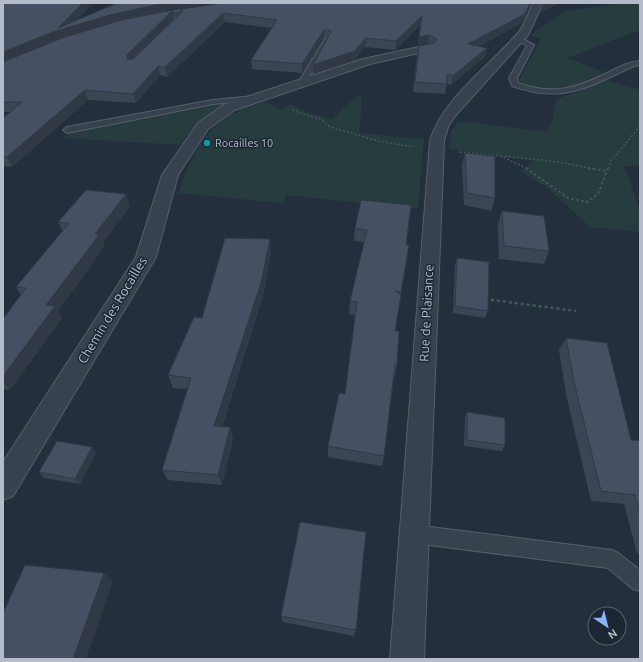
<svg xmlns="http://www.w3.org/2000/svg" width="643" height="662" font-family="Ubuntu,sans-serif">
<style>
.green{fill:#263c3f}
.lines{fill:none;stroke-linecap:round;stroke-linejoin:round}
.service-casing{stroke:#565f6c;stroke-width:2}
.minor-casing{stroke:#565f6c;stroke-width:2}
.path-far2{stroke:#44595c;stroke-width:1.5;stroke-dasharray:2 2;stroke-linecap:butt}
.path-far1{stroke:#44595c;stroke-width:2;stroke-dasharray:2.5 2.5;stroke-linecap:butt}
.path{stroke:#44595c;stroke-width:2.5;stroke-dasharray:3 3;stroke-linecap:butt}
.service{fill:#38414e;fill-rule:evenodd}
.minor{fill:#38414e;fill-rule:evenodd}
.wall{fill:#3b4654}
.shaded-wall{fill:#303945}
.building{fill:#455162;stroke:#303945}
.culture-dot{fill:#0f9aa8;stroke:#1d2633;stroke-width:1.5}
.labels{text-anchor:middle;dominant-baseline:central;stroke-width:3;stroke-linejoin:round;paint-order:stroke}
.far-poi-label{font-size:11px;fill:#b4bcc9;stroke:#1d2633;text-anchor:start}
.street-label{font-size:13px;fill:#b4bcc9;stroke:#1d2633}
</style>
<rect width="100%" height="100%" fill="#242f3e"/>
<g class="green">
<path d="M610 3H640V32L637 31 567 58 604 72C579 84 544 103 519 80L541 39 530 35 565 11 611 5Z"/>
<polygon points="607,80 640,90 640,166 624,166 640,210 640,232 590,227 550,190 521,171 533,161 449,149 451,132 458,121 547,132 553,118 557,99"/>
<path d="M360 94 362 100 359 133 424 139 418 209 286 195 283 203 178 193C188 167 199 136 224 120 236 111 250 107 264 102L280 109 292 105 307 112 332 119Z"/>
<polygon points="226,103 196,124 180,145 63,138 74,131"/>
</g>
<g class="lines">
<g class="service-casing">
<g id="service">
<path d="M519 37 534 45 517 78 518 83C552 95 574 89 605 74 617 68 627 62 640 61V65L634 66C588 87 563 104 512 86L509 78 527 46 517 40 516 39Z"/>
<polygon points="325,39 330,40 305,85 299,85 298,83"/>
<polygon points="255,96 258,96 258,100 213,104 67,133 63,130 67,127 213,100"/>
<polygon points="414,525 612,550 618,553 640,570 640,591 633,589 608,568 414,543 408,540 405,534 408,528"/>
</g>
</g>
<g class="minor-casing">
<g id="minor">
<polygon points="229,3 253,3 248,6 143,22 138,19 143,16"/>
<path d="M533 3H543L528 35 455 116 448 127 444 141 424 659H390L430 141C442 99 490 66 518 33 525 25 529 12 533 3Z"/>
<polygon points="428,45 434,48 432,50 370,64 235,110 208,129 178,175 156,257 13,496 3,500 3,462 136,257 162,175 198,123 225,104 363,59"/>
</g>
</g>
<g class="path-far2">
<polyline points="292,110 322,120 330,127 378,141 414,147"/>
<polyline points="460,152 501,156 528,169"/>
<polyline points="505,156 558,162 594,169"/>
<polyline points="608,169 611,161 640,126"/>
</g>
<g class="path-far1">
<polyline points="526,168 568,198 587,202 598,194 608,168"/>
<polyline points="588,168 607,171"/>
</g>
<polyline class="path" points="485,299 576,311"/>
<use href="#service" class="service"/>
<use href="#minor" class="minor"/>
</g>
<g class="wall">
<polygon points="93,3 77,20 169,10 147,15 173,10 174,19 223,3 531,3 523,22 478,47 485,57 451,85 447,84 445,94 413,92 417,55 428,44 418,46 420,25 395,50 365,47 354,60 313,74 313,65 328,38 324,38 302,73 252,69 251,60 272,28 225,22 167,77 160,75 136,103 88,100 12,167 3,166 3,118 10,112 3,112 3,62"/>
<polygon points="465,153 495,198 491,211 464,205 462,166"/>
<polygon points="361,200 406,245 409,245 395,331 397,364 395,376 394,376 384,456 382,466 328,457 328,446 345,394 355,315 349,314 350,301 364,242 354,241 355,228"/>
<polygon points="130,206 103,243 104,247 58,311 62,318 10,390 3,389 3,319 21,295 16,287 63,232 58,222"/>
<polygon points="502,211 549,251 544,264 499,259 498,224"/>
<polygon points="270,239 271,252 263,296 222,427 230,427 233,439 222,485 168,480 162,470 188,389 173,388 168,375 202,318"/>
<polygon points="457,258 488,311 485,318 453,313 455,265"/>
<polygon points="566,338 631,440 640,441 640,554 637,553 624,504 591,501 566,394 559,350"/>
<polygon points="467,412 505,445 502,451 464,446 465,418"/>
<polygon points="92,447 96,453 80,484 44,478 39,472"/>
<polygon points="281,616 356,630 354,636 283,622"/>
</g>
<g class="shaded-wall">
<polygon points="83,3 93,3 71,26 110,15 165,3 217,3 169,10 112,23 3,62 3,52 58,28"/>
<polygon points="530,3 531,3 523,22 466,53 468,44"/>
<polygon points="546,3 559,3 540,13 542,5"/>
<polygon points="173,10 174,19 130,64 127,59 127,55"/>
<polygon points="223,13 225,22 167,77 165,67"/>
<polygon points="422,16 420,25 395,50 396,41"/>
<polygon points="324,30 324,38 302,73 302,64"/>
<polygon points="429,35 428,44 418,46 419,37"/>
<polygon points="366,38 365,47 354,60 313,74 313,65"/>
<polygon points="487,48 485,57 451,85 453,76"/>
<polygon points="158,66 160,75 136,103 133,94"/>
<polygon points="85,90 88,100 12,167 7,157"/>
<polygon points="126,194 130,206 103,243 104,247 58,311 62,318 10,390 3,382 3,376 46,305 95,234"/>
<polygon points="270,239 271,252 263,296 218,438 214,426"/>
<polygon points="230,427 233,439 222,485 218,475"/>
<polygon points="92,447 96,453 80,484 75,479"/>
<polygon points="104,573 113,581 86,659 73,659"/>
</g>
<g class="building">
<polygon points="3,3 83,3 58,28 117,3 165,3 110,15 53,32 3,52"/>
<polygon points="223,3 530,3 525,14 468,44 487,48 453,76 447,74 447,84 415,82 419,46 434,43 437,39 429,35 419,37 422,16 396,41 366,38 355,51 313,65 331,32 330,30 324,30 302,64 251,60 277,20 223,13 165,67 158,66 133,94 85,90 7,157 3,156 3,118 22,102 3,102 3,62 62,38 122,20 173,10 127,55 127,59 133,59 182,12 181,9"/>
<polygon points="465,153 495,156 495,198 467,193"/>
<polygon points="86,190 126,194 95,234 99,235 46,305 55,306 3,376 3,319 26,288 16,287 69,223 58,222"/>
<polygon points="361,200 411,205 406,245 409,245 401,292 395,291 401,295 395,331 399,331 397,364 395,364 384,456 328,446 339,393 345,394 357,302 350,301 367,230 355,228"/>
<polygon points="502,211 544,216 549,251 504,246"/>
<polygon points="225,238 270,239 261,283 214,426 230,427 218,475 162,470 191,378 168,375 194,317 202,318"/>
<polygon points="457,258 489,262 488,311 455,306"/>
<polygon points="566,338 607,343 631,440 640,441 640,514 635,495 601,491 574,382"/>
<polygon points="467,412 505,418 505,445 467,440"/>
<polygon points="57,441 92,447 75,479 39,472"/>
<polygon points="300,522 366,532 356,630 281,616"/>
<polygon points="25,565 104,573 73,659 3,659 3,613"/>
</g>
<circle class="culture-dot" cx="207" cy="143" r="4"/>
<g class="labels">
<g class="far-poi-label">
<text x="215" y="143">Rocailles 10</text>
</g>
<g class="street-label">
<text transform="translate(112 310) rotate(-59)">Chemin des Rocailles</text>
<text transform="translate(426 313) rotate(-87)">Rue de Plaisance</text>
</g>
</g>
<rect width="643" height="662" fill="none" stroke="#b4bcc9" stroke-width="8"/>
<g transform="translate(607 626) rotate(145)"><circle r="19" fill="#1d2633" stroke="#59626f"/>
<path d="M0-3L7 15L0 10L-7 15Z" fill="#8ab4f8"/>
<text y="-6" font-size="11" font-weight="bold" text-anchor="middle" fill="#b4bcc9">N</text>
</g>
</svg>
